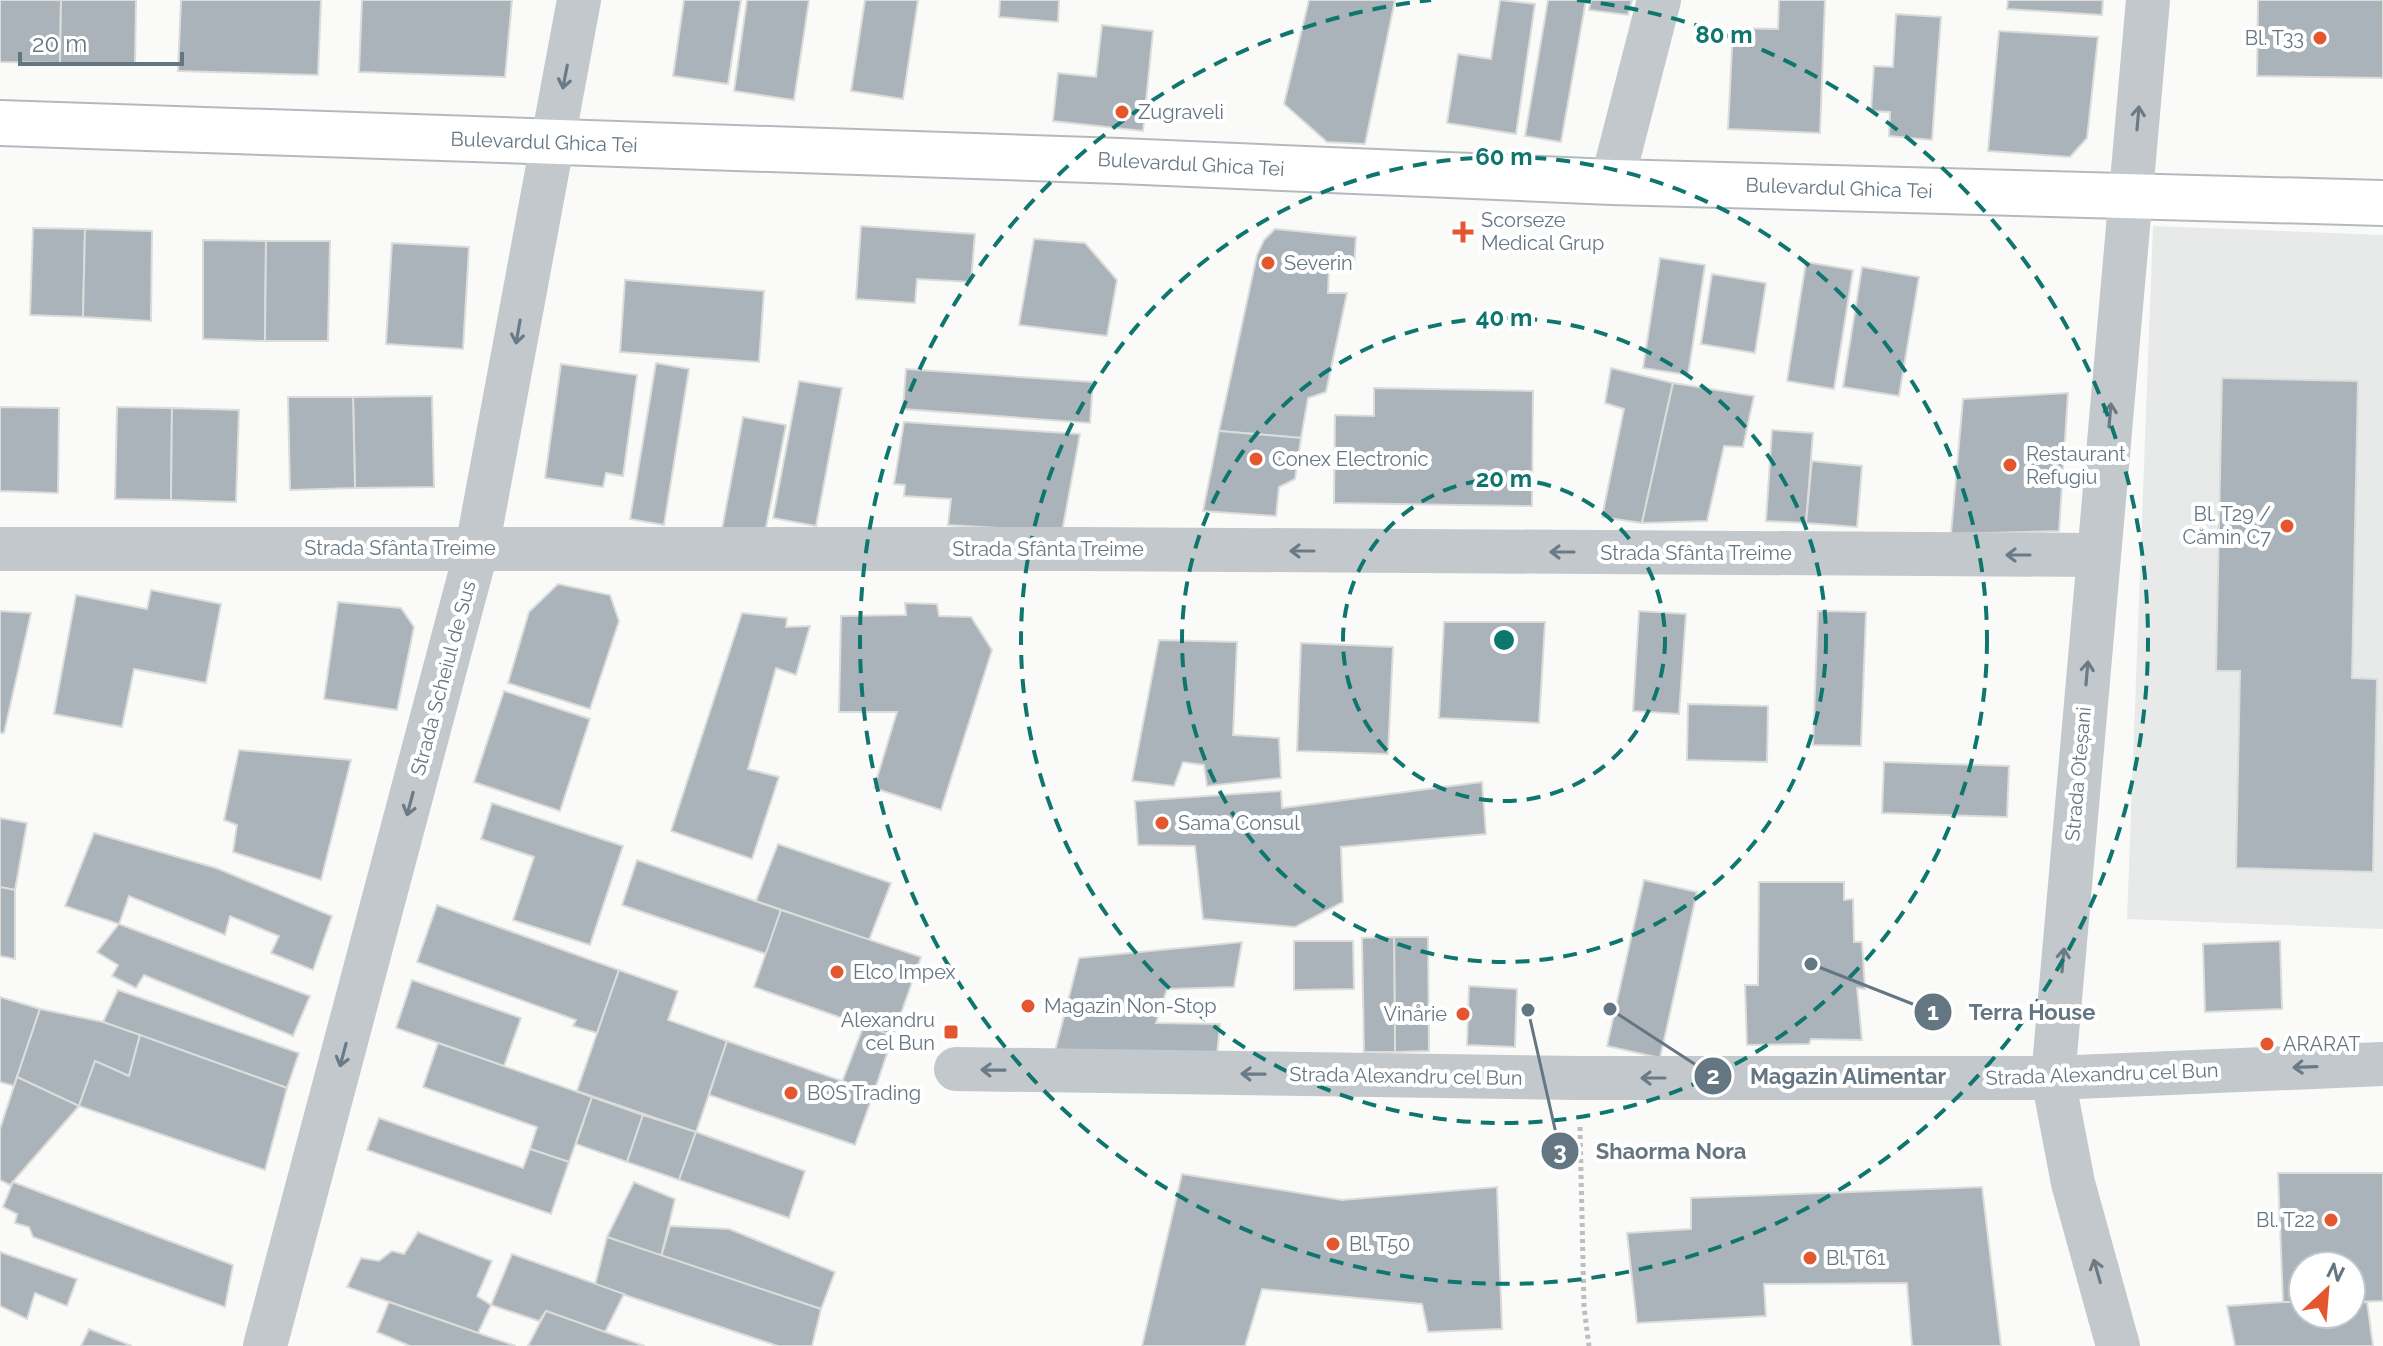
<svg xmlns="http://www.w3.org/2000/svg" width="2383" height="1346" font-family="Raleway,sans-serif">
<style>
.built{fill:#e8e9e9}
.building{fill:#aab3b9;stroke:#dcdcda;stroke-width:2}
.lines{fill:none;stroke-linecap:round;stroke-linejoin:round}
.secondary-casing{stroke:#b3babf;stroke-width:48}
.path{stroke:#bbbfc2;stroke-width:5;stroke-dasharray:4 4;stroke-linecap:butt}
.street{stroke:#c3c8cc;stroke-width:44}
.secondary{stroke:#fff;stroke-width:44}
.oneway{stroke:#6a7a87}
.ring{fill:none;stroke:#0f766e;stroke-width:4;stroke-dasharray:14 10}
.poi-dot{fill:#e4572e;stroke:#fff;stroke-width:3}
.labels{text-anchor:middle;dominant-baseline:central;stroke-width:8;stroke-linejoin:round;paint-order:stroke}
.poi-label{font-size:20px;fill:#657683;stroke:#fff;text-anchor:start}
.street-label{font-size:20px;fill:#657683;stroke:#fff}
.centre{fill:#0f766e;stroke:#fff;stroke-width:4}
.ring-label{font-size:24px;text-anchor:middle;font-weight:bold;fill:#0f766e;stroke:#fff;stroke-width:8;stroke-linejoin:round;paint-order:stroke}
.leader{fill:none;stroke:#657683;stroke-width:3}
.callout-dot{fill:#657683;stroke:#fff;stroke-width:3}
.mark-label{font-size:24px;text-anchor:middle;font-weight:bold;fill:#fff}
.callout-label{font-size:22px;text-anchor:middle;font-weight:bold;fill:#657683;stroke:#fff;stroke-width:8;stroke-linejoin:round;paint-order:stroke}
</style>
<rect width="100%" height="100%" fill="#fafaf8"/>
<polygon class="built" points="2153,226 2383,235 2383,929 2127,919"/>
<g class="building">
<polygon points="0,0 61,0 60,63 0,62"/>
<polygon points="61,0 136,0 135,65 60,63"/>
<polygon points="181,0 321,0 318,75 178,71"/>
<polygon points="362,0 512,0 505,77 359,72"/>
<polygon points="684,0 741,0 728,84 673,76"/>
<polygon points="747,0 809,0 794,100 734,91"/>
<polygon points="865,0 918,0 903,99 851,91"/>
<polygon points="1000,0 1059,0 1058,22 999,17"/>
<polygon points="1309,0 1395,0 1365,144 1327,142 1284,104"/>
<polygon points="1500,0 1535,4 1516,134 1447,123 1458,54 1491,59"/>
<polygon points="1548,0 1586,0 1561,142 1525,136"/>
<polygon points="1591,0 1632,0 1628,15 1589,10"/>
<polygon points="1779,0 1825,0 1820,133 1728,129 1733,28 1778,29"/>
<polygon points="2008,0 2103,0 2102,15 2007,9"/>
<polygon points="2258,0 2383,0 2383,78 2257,76"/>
<polygon points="1896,14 1941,17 1932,140 1889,136 1890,112 1871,111 1874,66 1893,67"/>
<polygon points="1102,25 1153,31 1143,131 1053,121 1058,73 1096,77"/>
<polygon points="1999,31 2098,37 2087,138 2070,157 1988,151"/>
<polygon points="861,226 975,234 971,282 917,279 915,303 856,299"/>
<polygon points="33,228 85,229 83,317 30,315"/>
<polygon points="85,229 152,231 151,321 83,317"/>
<polygon points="1275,229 1356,237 1354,268 1329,268 1328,293 1347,293 1326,392 1308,398 1301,438 1219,431 1257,255 1264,240"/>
<polygon points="1034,239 1085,243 1117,280 1107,336 1019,325"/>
<polygon points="203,240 266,241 265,341 203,339"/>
<polygon points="266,241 330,241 328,341 265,341"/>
<polygon points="392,243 469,247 463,349 386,344"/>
<polygon points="1660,258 1705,265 1688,375 1643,368"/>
<polygon points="1806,262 1853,270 1834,389 1787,381"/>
<polygon points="1862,267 1919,277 1899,396 1843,387"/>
<polygon points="1712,274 1766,283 1755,353 1701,344"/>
<polygon points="625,280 764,291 759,362 620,352"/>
<polygon points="656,363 689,369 664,525 630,519"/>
<polygon points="561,364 637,375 623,476 606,473 603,487 545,478"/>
<polygon points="1611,368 1673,383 1642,523 1602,517 1624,409 1605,403"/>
<polygon points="906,369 1093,382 1090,423 903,409"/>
<polygon points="2222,378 2358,381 2352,678 2377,679 2373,872 2236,868 2240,671 2216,671"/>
<polygon points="799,381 842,388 816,526 773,518"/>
<polygon points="1673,383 1754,396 1743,447 1724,446 1707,521 1642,523"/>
<polygon points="1374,388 1533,391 1532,506 1334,503 1335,415 1374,416"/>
<polygon points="2068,393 2059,531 1951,534 1963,399"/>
<polygon points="432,396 434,487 355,488 353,397"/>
<polygon points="288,397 353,397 355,488 290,490"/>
<polygon points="0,407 59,408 58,493 0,491"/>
<polygon points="117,407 172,408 171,500 115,499"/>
<polygon points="172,408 239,410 236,502 171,500"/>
<polygon points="743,417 786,425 764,538 722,529"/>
<polygon points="904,422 1080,434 1062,532 948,525 951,499 904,496 905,485 894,484"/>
<polygon points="1772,430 1813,433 1806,523 1766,521"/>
<polygon points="1219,431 1301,438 1295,479 1279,487 1276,516 1203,511"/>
<polygon points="1812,461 1862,466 1857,527 1806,523"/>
<polygon points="558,584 610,595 619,621 590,709 508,683 529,612"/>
<polygon points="151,590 221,604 206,683 134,669 122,727 54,714 76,595 147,609"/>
<polygon points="338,602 401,608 414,627 397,710 324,699"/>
<polygon points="905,603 937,604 939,616 971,617 992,650 941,810 874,788 897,712 839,712 841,616 906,615"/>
<polygon points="0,611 31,613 4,733 0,733"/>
<polygon points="1639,611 1686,614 1679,714 1633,711"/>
<polygon points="1818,611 1866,612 1861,746 1813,745"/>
<polygon points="742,613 787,618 786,627 810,626 796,675 776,668 748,769 779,777 752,859 671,831"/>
<polygon points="1444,622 1545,622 1539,723 1439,718"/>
<polygon points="1159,640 1237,642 1233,735 1279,738 1281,778 1207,786 1204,765 1183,762 1174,786 1132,781"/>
<polygon points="1301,643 1393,647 1388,754 1297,751"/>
<polygon points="504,691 590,719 560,811 474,782"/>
<polygon points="1688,704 1768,706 1767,762 1687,760"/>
<polygon points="239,750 351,760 321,880 233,852 237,825 224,820"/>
<polygon points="1884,762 2009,766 2007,817 1882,813"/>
<polygon points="1482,782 1486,834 1341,847 1343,902 1295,927 1203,919 1195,846 1138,845 1135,801 1281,791 1282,808"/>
<polygon points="492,803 623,846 590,945 513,920 534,857 481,839"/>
<polygon points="0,818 27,823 15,890 0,887"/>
<polygon points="94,833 216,868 332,916 313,970 271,953 279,936 230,916 225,935 129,896 119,924 65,906"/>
<polygon points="778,844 891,883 869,940 756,901"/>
<polygon points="637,860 781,910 766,954 622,905"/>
<polygon points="1644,880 1697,892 1660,1058 1607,1046"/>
<polygon points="1759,882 1844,882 1844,900 1853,899 1854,942 1862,942 1865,989 1857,988 1862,1040 1811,1039 1809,1044 1747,1045 1745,985 1758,985"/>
<polygon points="0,887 15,890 15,959 0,956"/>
<polygon points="437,905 619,970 597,1033 573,1026 576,1020 417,962"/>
<polygon points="781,910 921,957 893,1036 754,987"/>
<polygon points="119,924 310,996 293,1036 144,975 136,988 112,976 118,965 97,952"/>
<polygon points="1394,937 1428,937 1429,1051 1395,1052"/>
<polygon points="1394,937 1395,1052 1364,1052 1362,938"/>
<polygon points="1294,941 1353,941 1354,989 1294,990"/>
<polygon points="2280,941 2282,1009 2205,1012 2203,944"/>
<polygon points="1242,942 1234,987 1167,989 1156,1023 1220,1024 1217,1054 1054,1055 1079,958"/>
<polygon points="619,970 678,991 668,1020 727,1041 696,1132 577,1091"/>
<polygon points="412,980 521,1018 504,1066 396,1028"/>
<polygon points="1469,986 1517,989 1515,1047 1467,1045"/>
<polygon points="118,990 299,1053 287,1088 103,1022"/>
<polygon points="0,997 40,1009 14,1086 0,1082"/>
<polygon points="40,1009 103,1022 140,1035 129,1076 95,1061 79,1106 17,1077"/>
<polygon points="864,1025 893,1036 874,1092 842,1082"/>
<polygon points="140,1035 287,1088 265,1170 79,1106 95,1061 129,1076"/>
<polygon points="727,1041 874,1092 855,1145 709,1095"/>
<polygon points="438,1043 592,1097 569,1162 530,1149 537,1127 423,1087"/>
<polygon points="17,1077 79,1106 10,1185 0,1180 0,1129"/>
<polygon points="592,1097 643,1115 627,1162 576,1144"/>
<polygon points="643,1115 696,1132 679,1180 627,1162"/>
<polygon points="379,1118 523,1168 530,1149 569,1162 551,1214 367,1150"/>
<polygon points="696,1132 805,1171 789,1218 679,1180"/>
<polygon points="2278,1173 2383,1173 2383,1301 2351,1302 2351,1266 2303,1266 2303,1302 2283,1302"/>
<polygon points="1182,1174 1342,1200 1497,1187 1502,1329 1428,1332 1422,1304 1262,1289 1245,1346 1142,1346"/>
<polygon points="13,1182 233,1265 225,1307 33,1237 29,1227 15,1223 17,1214 3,1207"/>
<polygon points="634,1182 675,1199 661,1257 607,1237"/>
<polygon points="1982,1187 2001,1346 1912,1346 1907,1283 1764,1284 1766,1316 1637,1323 1627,1233 1691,1229 1691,1198"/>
<polygon points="670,1226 729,1229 835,1272 821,1309 661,1257"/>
<polygon points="418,1232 492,1261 477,1296 491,1305 478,1333 347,1287 361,1258 379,1261 392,1251 404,1254"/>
<polygon points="607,1237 821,1309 812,1346 778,1346 595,1285"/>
<polygon points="0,1252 77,1279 67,1306 35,1293 27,1319 0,1306"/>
<polygon points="512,1254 624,1294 605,1332 546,1311 539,1321 491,1305"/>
<polygon points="389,1302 478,1333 516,1346 410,1346 377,1332"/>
<polygon points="2283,1302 2303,1302 2303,1314 2351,1314 2351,1302 2367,1302 2373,1346 2235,1346 2227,1306"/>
<polygon points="546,1311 605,1332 645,1346 528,1346"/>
<polygon points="89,1329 132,1346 81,1346"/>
</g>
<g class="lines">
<g class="secondary-casing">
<polyline id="secondary" points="0,123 1120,161 1612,182 2383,203"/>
</g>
<polyline class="path" points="1580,1127 1584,1307 1589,1346"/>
<g class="street">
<polyline points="1612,182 1659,0"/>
<polyline points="0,549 1081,549 2096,555"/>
<polyline points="956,1069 1578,1078 2053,1078 2383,1064"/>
<polyline points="265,1346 477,548 579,0"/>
<polyline points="2118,1346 2073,1183 2053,1078 2148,0"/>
</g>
<use href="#secondary" class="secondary"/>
</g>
<defs><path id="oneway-shaft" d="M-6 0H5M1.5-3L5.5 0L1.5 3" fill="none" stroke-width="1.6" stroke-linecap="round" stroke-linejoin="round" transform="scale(2)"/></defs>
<g class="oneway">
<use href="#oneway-shaft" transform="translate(565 77) rotate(101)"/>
<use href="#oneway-shaft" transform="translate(2138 118) rotate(-85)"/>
<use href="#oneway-shaft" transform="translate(518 332) rotate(100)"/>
<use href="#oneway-shaft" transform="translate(2110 415) rotate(-85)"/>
<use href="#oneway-shaft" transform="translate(1302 551) rotate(-180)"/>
<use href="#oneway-shaft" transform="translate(1562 552) rotate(-180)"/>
<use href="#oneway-shaft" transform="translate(2018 555) rotate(-180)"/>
<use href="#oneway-shaft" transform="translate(2087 673) rotate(-85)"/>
<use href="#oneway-shaft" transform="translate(410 804) rotate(105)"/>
<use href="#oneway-shaft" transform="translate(2063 960) rotate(-85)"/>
<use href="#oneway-shaft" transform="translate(343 1055) rotate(105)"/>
<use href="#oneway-shaft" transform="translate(2305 1067) rotate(178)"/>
<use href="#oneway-shaft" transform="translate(993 1070) rotate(-179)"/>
<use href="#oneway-shaft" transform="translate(1253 1074) rotate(-179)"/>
<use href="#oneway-shaft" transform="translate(1653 1078) rotate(180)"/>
<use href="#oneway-shaft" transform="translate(2097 1271) rotate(-106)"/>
</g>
<g class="ring">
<circle cx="1504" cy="640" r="161"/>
<circle cx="1504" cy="640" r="322"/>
<circle cx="1504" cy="640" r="483"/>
<path d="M1577 0A644 644 0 1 1 1431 0"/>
</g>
<g class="poi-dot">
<circle cx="2320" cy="38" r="8"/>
<circle cx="1122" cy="112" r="8"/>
<path d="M1459 220h8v8h8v8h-8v8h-8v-8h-8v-8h8z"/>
<circle cx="1268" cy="263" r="8"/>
<circle cx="1256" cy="459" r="8"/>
<circle cx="2010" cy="465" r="8"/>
<circle cx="2287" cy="526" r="8"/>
<circle cx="1162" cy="823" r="8"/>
<circle cx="837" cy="972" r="8"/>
<circle cx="1028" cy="1006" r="8"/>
<circle cx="1463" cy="1014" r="8"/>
<rect x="943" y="1024" width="16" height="16" rx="4"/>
<circle cx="2267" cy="1044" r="8"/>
<circle cx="791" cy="1093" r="8"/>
<circle cx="2331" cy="1220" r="8"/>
<circle cx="1333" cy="1244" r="8"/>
<circle cx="1810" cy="1258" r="8"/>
</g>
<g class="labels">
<g class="poi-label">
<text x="2304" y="38" text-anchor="end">Bl. T33</text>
<text x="1138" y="112">Zugraveli</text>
<text x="1481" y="220">Scorseze<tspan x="1481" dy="23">Medical Grup</tspan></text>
<text x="1284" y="263">Severin</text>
<text x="2026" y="454">Restaurant<tspan x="2026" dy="23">Refugiu</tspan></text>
<text x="1272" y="459">Conex Electronic</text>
<text x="2271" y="514" text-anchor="end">Bl. T29 /<tspan x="2271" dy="23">Cămin C7</tspan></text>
<text x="1178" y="823">Sama Consul</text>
<text x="853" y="972">Elco Impex</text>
<text x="1044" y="1006">Magazin Non-Stop</text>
<text x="1447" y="1014" text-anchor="end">Vinărie</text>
<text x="935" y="1020" text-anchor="end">Alexandru<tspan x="935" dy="23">cel Bun</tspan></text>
<text x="2283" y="1044">ARARAT</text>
<text x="807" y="1093">BOS Trading</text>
<text x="2315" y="1220" text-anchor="end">Bl. T22</text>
<text x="1349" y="1244">Bl. T50</text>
<text x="1826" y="1258">Bl. T61</text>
</g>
<g class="street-label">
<text transform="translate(544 142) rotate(2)">Bulevardul Ghica Tei</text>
<text transform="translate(1191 164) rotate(3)">Bulevardul Ghica Tei</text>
<text transform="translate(1839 188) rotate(2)">Bulevardul Ghica Tei</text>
<text x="400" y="548">Strada Sfânta Treime</text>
<text x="1048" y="549">Strada Sfânta Treime</text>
<text x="1696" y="553">Strada Sfânta Treime</text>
<text transform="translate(443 678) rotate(-75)">Strada Scheiul de Sus</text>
<text transform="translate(2078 774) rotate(-85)">Strada Oteșani</text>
<text transform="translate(2102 1074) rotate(-2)">Strada Alexandru cel Bun</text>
<text transform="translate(1406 1076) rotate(1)">Strada Alexandru cel Bun</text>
</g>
</g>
<circle cx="1504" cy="640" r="12" class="centre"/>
<g class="ring-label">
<text x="1724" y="43">80 m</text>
<text x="1504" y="165">60 m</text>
<text x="1504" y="326">40 m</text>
<text x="1504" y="487">20 m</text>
</g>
<path class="leader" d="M1811 964L1933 1012M1610 1009L1713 1076M1528 1010L1560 1151"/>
<g class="callout-dot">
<circle cx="1811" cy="964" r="8"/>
<circle cx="1610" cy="1009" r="8"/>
<circle cx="1528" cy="1010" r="8"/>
<circle cx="1933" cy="1012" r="20"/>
<circle cx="1713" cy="1076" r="20"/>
<circle cx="1560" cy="1151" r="20"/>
</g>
<g class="mark-label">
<text x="1933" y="1020">1</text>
<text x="1713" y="1084">2</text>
<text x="1560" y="1159">3</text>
</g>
<g class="callout-label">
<text x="2032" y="1020">Terra House</text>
<text x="1848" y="1084">Magazin Alimentar</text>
<text x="1671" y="1159">Shaorma Nora</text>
</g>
<g transform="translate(2327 1290) rotate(26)"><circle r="38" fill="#ffffff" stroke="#c1c8cd" stroke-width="2"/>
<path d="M0-6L14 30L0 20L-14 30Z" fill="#e4572e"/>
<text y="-12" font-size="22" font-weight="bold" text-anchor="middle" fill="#657683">N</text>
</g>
<path d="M20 52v12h162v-12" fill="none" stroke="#657683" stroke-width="4"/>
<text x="32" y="52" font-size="24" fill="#657683" stroke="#ffffff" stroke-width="6" paint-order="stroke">20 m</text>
</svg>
